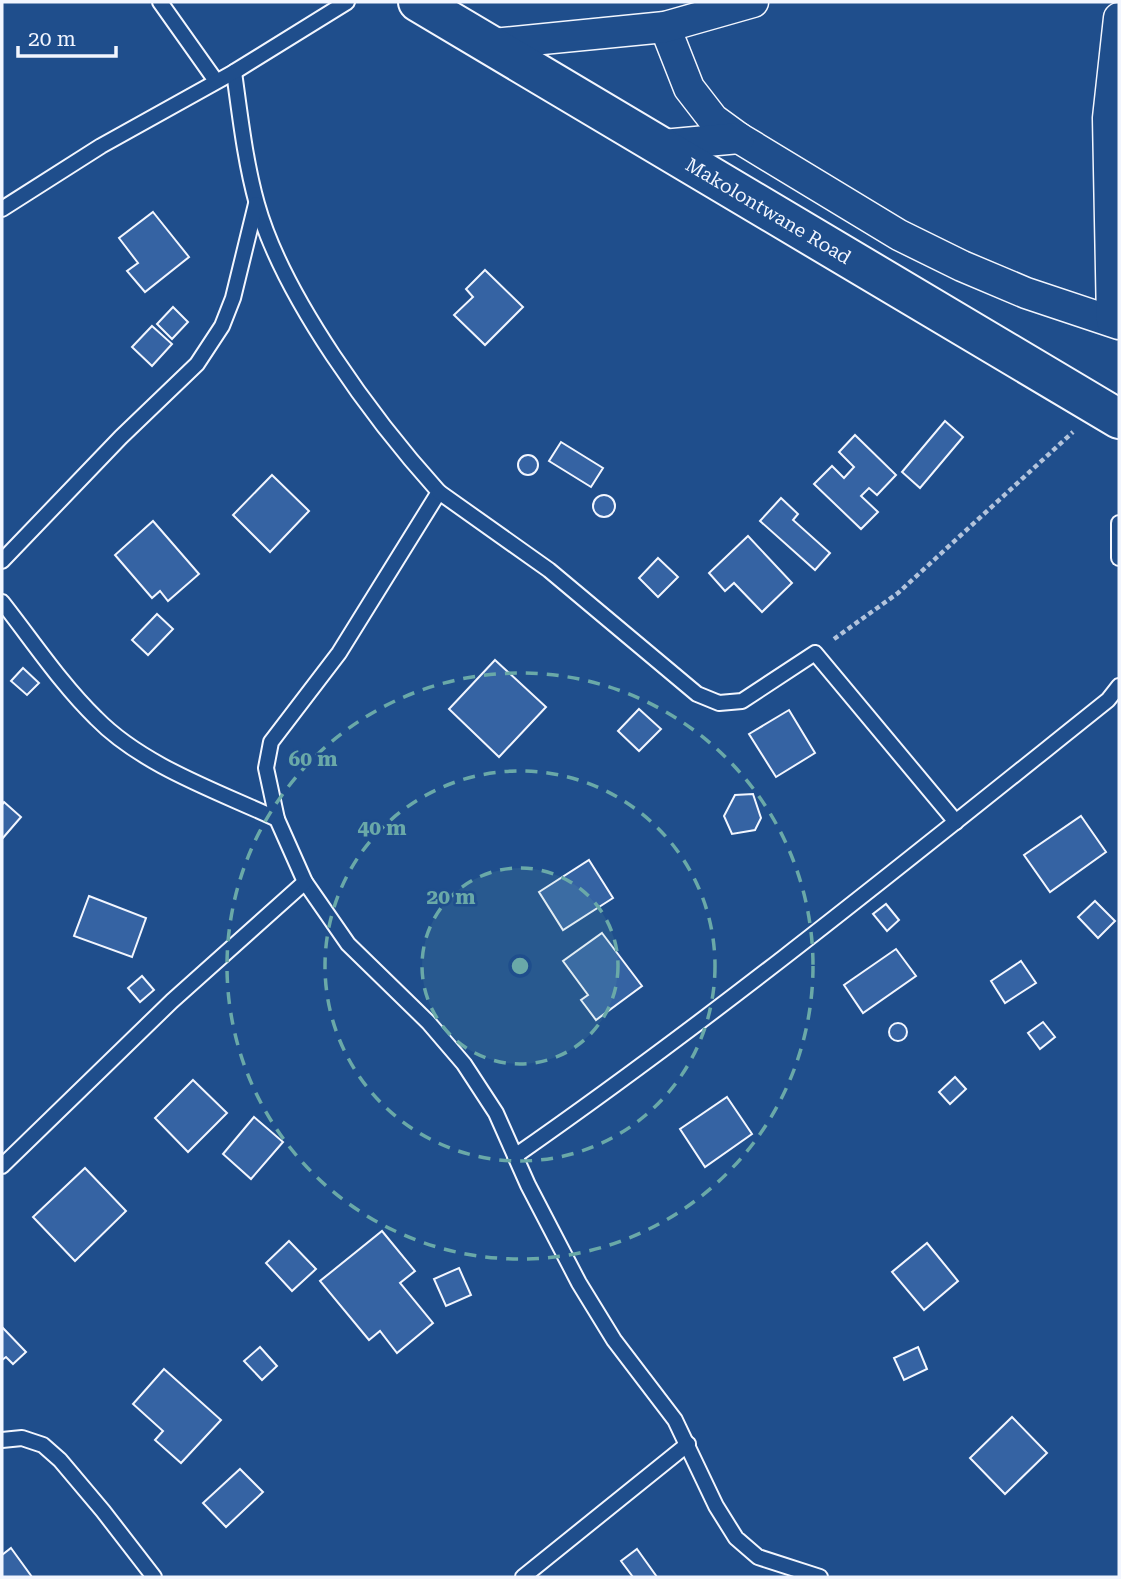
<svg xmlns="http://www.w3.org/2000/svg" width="1121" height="1579" font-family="'Roboto Serif',serif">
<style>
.building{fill:#3563a3;stroke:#f2f6ff;stroke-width:2}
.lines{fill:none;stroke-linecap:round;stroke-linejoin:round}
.service-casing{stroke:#f2f6ff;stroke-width:18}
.minor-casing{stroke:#f2f6ff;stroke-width:33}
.secondary-casing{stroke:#f2f6ff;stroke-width:42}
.path{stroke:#b3c4dc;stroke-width:4.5;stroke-dasharray:5 3.5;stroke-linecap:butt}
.service{stroke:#1f4e8c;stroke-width:14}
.minor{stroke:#1f4e8c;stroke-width:30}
.secondary{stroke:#1f4e8c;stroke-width:38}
.ring{fill:none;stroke:#6aa9a8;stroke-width:3.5;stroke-dasharray:12 9}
.labels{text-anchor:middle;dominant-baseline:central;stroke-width:5;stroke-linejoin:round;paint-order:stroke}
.street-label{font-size:19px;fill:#f2f6ff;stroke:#1f4e8c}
.centre{fill:#6aa9a8;stroke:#1f4e8c;stroke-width:3.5}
.ring-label{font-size:21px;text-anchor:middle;font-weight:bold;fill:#6aa9a8;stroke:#1f4e8c;stroke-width:5;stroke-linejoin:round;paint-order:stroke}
</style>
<rect width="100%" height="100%" fill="#1f4e8c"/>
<g class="building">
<polygon points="153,212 189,257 145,292 127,271 138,263 119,238"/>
<polygon points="485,270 523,307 485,345 454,315 473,297 466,289"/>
<polygon points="173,307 188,322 172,339 157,324"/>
<polygon points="152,326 172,344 152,366 132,347"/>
<polygon points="945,421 963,437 920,488 902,472"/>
<polygon points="855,435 896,475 877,495 869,488 861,496 878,512 861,529 814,484 832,466 844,478 854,467 839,452"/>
<polygon points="561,442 603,468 591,487 549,461"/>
<circle cx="528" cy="465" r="10"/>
<polygon points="272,475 309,511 270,552 233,515"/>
<circle cx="604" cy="506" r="11"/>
<polygon points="781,498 798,514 793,520 830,553 815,570 760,521"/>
<polygon points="153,521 199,574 168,601 160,591 152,598 115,555"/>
<polygon points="748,536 792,583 762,612 734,583 725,591 709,573"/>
<polygon points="658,558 678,577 658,597 639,578"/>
<polygon points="157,614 173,629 148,655 132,640"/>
<polygon points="495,660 546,707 499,757 449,709"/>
<polygon points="23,668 39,683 27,695 11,681"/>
<polygon points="639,709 661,729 639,751 618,731"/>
<polygon points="789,710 815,753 776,777 749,734"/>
<polygon points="753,794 761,818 755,830 732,834 724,816 735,795"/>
<polygon points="4,802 21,817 2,839 2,805"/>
<polygon points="1081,816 1106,852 1050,892 1024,855"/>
<polygon points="589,860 613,898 563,930 539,892"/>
<polygon points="89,896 146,918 132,957 74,936"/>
<polygon points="1095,901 1115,921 1098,938 1078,917"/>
<polygon points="886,904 899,920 887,931 873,914"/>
<polygon points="602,933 642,986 596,1020 581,1000 588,995 563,961"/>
<polygon points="896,949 916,976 863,1013 844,985"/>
<polygon points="1021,961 1036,983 1005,1003 991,981"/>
<polygon points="142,976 154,990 140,1002 128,988"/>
<polygon points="1043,1022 1055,1037 1040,1049 1028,1033"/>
<circle cx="898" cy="1032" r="9"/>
<polygon points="955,1077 966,1089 950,1104 939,1092"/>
<polygon points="193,1080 227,1113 188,1152 155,1118"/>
<polygon points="727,1097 752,1134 705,1167 680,1129"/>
<polygon points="254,1117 283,1142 251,1179 223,1154"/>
<polygon points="85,1168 126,1211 75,1261 33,1217"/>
<polygon points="382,1231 415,1271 400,1283 433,1323 397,1353 380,1331 369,1340 320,1281"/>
<polygon points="289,1241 316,1269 292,1291 266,1263"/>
<polygon points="927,1243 958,1281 924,1310 892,1272"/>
<polygon points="459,1268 471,1295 446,1306 434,1279"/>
<polygon points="2,1327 26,1352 13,1364 6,1357 2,1360"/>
<polygon points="260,1347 277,1366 262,1380 244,1361"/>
<polygon points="918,1347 927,1369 904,1380 894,1358"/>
<polygon points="164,1369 221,1420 181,1463 155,1440 163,1431 133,1404"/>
<polygon points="1012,1417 1047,1453 1005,1494 970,1458"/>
<polygon points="240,1469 263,1492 226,1527 203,1503"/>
<polygon points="11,1548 32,1577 2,1577 2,1555"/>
<polygon points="637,1549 657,1577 633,1577 621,1561"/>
</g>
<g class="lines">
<g class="service-casing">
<g id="service">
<polyline points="160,2 216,81"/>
<path d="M234 72C240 115 245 161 257 204 283 297 374 420 439 492L339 653 271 742 266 768 277 819 305 882 348 944 428 1022 464 1064 496 1113 528 1185 579 1283 614 1340 675 1420 716 1506 736 1538 758 1557 820 1577"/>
<polyline points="2,209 101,146 234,72 347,2"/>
<polyline points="439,492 549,570 697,694 719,703 742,701 815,653 956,822"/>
<polyline points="1119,523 1119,558"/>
<polyline points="2,561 121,437 197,364 222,326 233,298 256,204"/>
<path d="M2 602C32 640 61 684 96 718 143 766 217 791 277 819"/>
<path d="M515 1156C719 1014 913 856 1108 700L1119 686"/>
<polyline points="2,1166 172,1001 305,882"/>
<polyline points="2,1440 22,1438 43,1445 60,1460 103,1511 154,1577"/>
<polyline points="523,1577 688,1444"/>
</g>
</g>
<g class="minor-casing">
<g id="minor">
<polyline points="665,27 689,88 713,119 739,138 899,235 962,266 1026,293 1119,324"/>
<polyline points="493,44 665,27 753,2"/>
<polyline points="663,145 739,138"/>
<polyline points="1112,321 1108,118 1119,18"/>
</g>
</g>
<g class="secondary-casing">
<g id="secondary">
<path id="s1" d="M418 2 1119 419"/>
</g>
</g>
<polyline class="path" points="834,639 898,593 1073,432"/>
<use href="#service" class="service"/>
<use href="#minor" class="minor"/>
<use href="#secondary" class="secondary"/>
</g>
<circle cx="520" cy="966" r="98" fill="#6aa9a8" fill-opacity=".12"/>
<g class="ring">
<circle cx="520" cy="966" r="98"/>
<circle cx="520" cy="966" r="195"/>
<circle cx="520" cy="966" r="293"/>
</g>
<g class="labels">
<g class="street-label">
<text stroke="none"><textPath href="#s1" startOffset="408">Makolontwane Road</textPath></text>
</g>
</g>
<circle cx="520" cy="966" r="10" class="centre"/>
<g class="ring-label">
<text x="313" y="766">60 m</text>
<text x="382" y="835">40 m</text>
<text x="451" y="904">20 m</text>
</g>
<rect width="1121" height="1579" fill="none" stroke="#f2f6ff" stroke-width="7"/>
<path d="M18 46v10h98v-10" fill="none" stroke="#f2f6ff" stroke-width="3.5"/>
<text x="28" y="46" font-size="21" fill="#f2f6ff" stroke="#1f4e8c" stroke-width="5" paint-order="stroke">20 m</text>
</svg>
